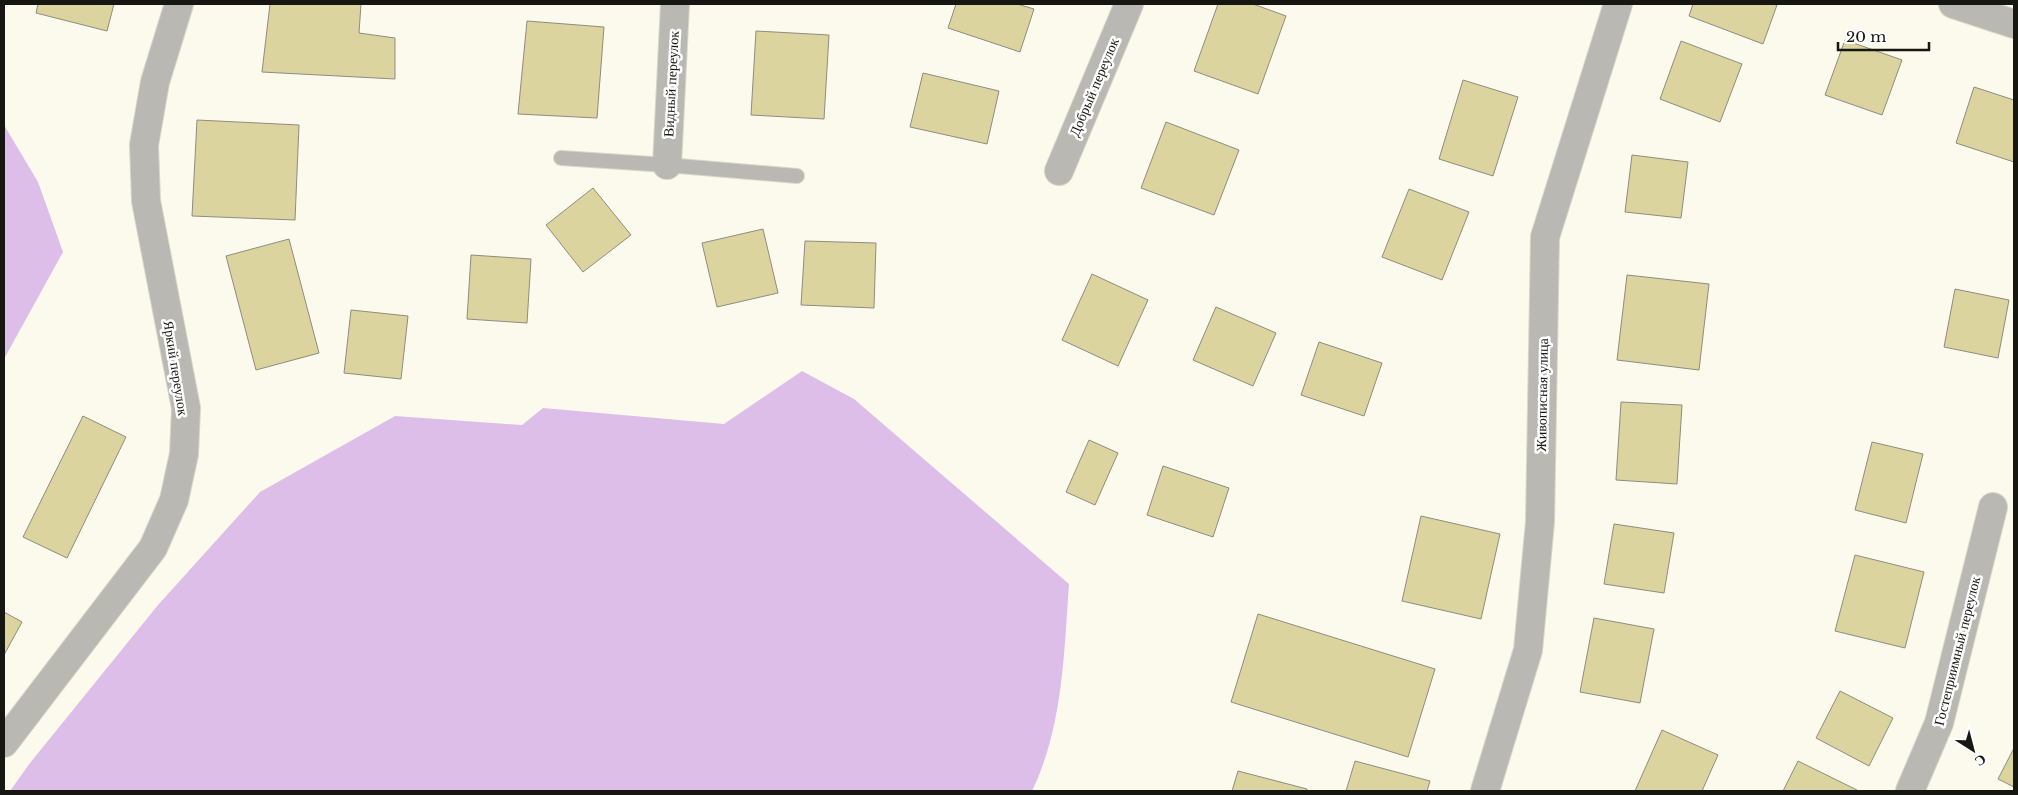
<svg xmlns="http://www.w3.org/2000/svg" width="2018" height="795" font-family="'Libre Baskerville',serif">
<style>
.green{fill:#dcbee8}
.building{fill:#dbd49f;stroke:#8e8c80}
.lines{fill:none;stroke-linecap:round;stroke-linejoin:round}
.service-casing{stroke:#d7d6c9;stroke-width:16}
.minor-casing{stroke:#d7d6c9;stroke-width:30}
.service{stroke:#b9b8b2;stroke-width:14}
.minor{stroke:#b9b8b2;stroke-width:28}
.labels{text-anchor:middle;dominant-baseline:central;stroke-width:5;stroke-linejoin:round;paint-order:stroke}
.street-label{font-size:14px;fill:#171712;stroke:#fff}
</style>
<rect width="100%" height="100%" fill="#fcfaec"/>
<g class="green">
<polygon points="4,125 38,182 63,252 4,359"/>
<path d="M802 371 854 399 1069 584C1064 653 1063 727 1032 791H10L30 763 158 605 260 492 395 416 522 425 543 408 724 424Z"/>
</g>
<g class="building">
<polygon points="38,4 114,4 107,31 36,13"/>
<polygon points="270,4 361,4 359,33 395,38 395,79 262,72"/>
<polygon points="956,4 1017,4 1034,9 1020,52 948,28"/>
<polygon points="1218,4 1253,4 1286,16 1258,94 1194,71"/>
<polygon points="1693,4 1772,4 1777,5 1763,44 1689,16"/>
<polygon points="527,21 604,27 597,118 518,114"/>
<polygon points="756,31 829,35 824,119 751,115"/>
<polygon points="1845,40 1902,60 1882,115 1825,95"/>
<polygon points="1681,41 1742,64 1720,122 1660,99"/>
<polygon points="923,73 999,91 987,144 910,127"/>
<polygon points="1463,80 1518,97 1493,176 1439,159"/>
<polygon points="1974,87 2014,100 2014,162 1956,143"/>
<polygon points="197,120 299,125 295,220 192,216"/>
<polygon points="1166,122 1239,150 1214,215 1141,188"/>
<polygon points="1632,155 1688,162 1681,218 1625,212"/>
<polygon points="593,188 631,235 583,272 546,225"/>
<polygon points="1409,189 1469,212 1442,280 1382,257"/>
<polygon points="763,229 778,293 717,307 702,243"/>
<polygon points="289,239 319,353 256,370 226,256"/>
<polygon points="805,241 876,243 874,308 801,305"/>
<polygon points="471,255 531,259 527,323 467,319"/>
<polygon points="1092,274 1148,300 1118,366 1062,340"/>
<polygon points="1627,275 1709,284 1699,370 1617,360"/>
<polygon points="1955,289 2009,300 1998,358 1944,347"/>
<polygon points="1216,307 1276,333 1253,386 1193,360"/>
<polygon points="351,310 408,316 401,379 344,373"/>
<polygon points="1319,342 1382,363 1364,416 1301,395"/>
<polygon points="1621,402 1682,405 1677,484 1616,480"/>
<polygon points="83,416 126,437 67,558 23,537"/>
<polygon points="1089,440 1118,453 1095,505 1066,492"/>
<polygon points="1872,442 1923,454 1906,523 1855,510"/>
<polygon points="1163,466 1229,488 1213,537 1147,515"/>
<polygon points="1421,516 1500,534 1481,619 1402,601"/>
<polygon points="1614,524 1674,533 1664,593 1604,584"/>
<polygon points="1855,555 1924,572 1905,648 1835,631"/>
<polygon points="4,612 22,622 4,655"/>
<polygon points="1258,614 1435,669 1408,757 1231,702"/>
<polygon points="1594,618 1654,629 1640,703 1580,692"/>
<polygon points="1840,691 1893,718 1869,766 1816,738"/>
<polygon points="1662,730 1718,755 1702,791 1635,791"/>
<polygon points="2014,748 2014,787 1998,779"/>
<polygon points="1355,761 1430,781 1427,791 1346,791"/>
<polygon points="1798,761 1857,790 1856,791 1783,791"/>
<polygon points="1238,771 1307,789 1307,791 1232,791"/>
</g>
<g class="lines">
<g class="service-casing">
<polyline id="service" points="561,158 667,165 797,176"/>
</g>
<g class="minor-casing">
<g id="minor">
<polyline points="1953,4 2014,24"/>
<polyline points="667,165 675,4"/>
<polyline points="1059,171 1129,4"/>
<polyline points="4,743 153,548 174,500 184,454 186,408 146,201 144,145 155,82 179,4"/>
<polyline points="1485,791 1528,650 1540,522 1545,237 1618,4"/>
<polyline points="1910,791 1939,723 1993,507"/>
</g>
</g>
<use href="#service" class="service"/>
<use href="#minor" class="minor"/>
</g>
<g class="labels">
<g class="street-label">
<text transform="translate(671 84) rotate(-87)">Видный переулок</text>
<text transform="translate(1094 87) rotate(-67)">Добрый переулок</text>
<text transform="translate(176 368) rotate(81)">Яркий переулок</text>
<text transform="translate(1542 395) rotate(-89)">Живописная улица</text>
<text transform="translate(1957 651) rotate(-76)">Гостеприимный переулок</text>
</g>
</g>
<rect width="2018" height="795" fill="none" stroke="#171712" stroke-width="10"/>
<g transform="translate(1973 750) rotate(144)" stroke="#ffffff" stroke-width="4" paint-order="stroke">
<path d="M0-4L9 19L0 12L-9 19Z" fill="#171712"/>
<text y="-8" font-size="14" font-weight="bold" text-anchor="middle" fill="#171712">С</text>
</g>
<path d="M1838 42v8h91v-8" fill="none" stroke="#171712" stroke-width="2.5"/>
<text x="1846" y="42" font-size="15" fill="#171712" stroke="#ffffff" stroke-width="4" paint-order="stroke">20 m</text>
</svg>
